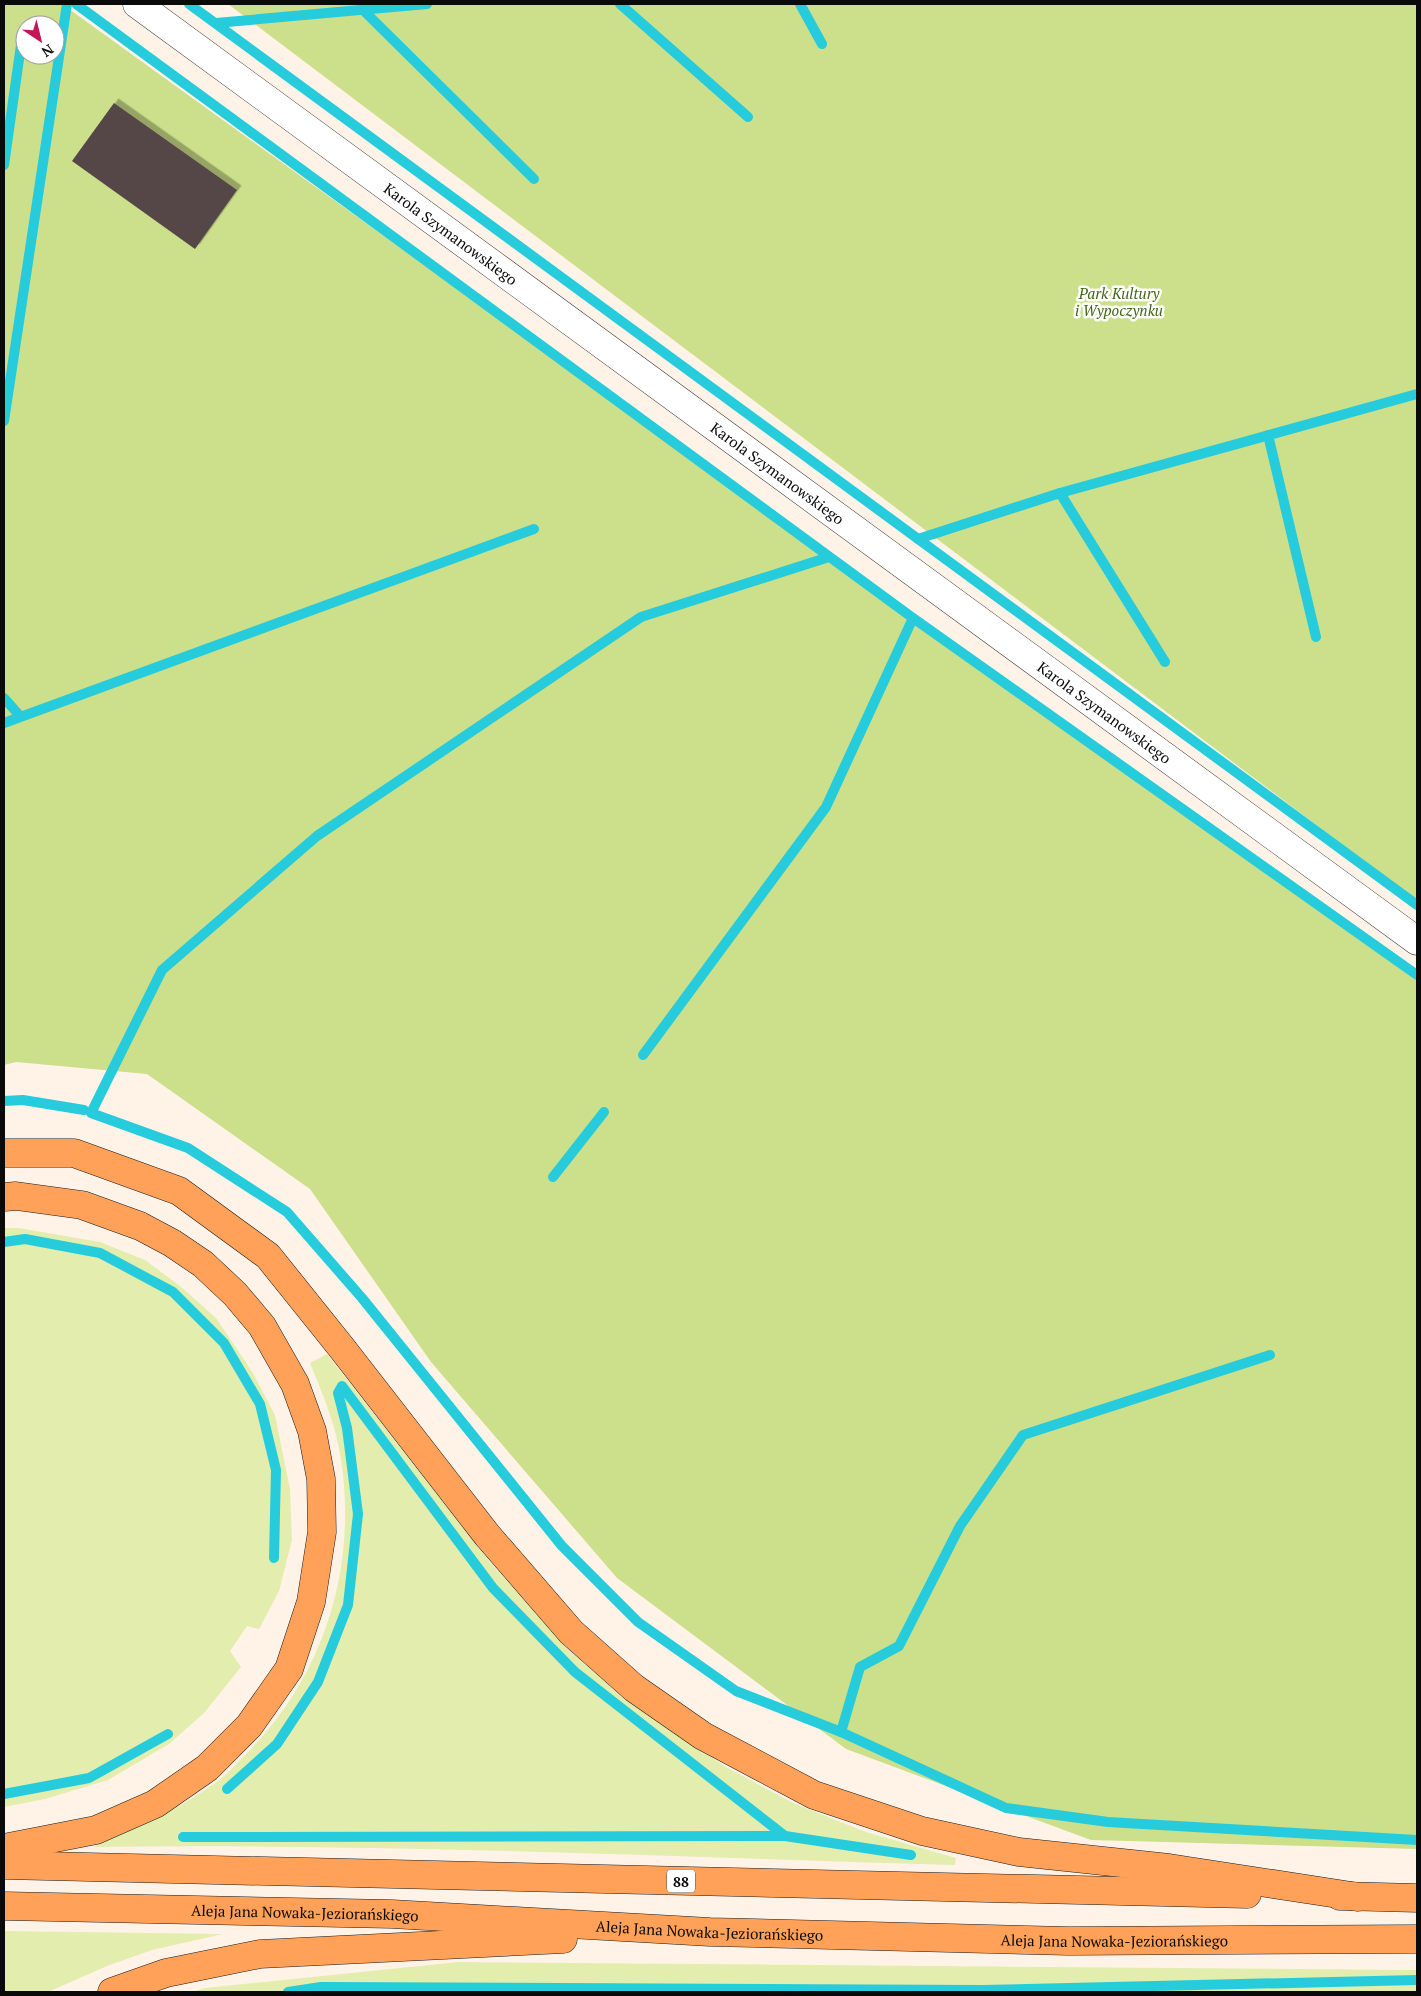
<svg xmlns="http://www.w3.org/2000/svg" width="1421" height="1996" font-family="'PT Serif',serif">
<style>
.green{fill:#e2edae}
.forest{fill:#ccdf8b;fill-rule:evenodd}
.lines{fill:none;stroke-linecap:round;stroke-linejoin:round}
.stream{stroke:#26ccdb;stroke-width:10}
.building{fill:#544746;filter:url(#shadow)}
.tertiary-casing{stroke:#3d3d3d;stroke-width:29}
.primary-casing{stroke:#1b1b1b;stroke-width:29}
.tertiary{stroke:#fff;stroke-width:28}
.primary{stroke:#ffa158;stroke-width:28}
.labels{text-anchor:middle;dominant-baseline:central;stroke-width:5;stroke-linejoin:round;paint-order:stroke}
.shield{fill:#fff;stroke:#545454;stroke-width:1}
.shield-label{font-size:14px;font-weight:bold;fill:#0a0a0a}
.street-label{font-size:15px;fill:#0a0a0a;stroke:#fff}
.park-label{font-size:15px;font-style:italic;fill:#406716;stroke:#fff}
</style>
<defs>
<filter id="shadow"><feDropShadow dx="4.5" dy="-4.5" stdDeviation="0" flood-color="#0004"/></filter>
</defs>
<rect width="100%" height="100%" fill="#fff3e8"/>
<g class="green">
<polygon points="4,1228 19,1228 100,1242 145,1260 180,1286 216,1318 253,1373 275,1415 290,1489 292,1540 279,1591 259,1629 247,1626 230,1651 241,1667 204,1713 169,1744 108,1780 45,1799 4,1807"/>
<path d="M327 1354 490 1562 559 1640 623 1698 726 1767 793 1803 866 1832 956 1858 955 1865C668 1857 380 1843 93 1847 135 1827 183 1808 219 1780 227 1774 234 1766 241 1759 322 1681 358 1571 341 1460 336 1425 323 1395 310 1363Z"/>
<polygon points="4,1931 223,1934 152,1950 107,1966 48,1992 4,1992"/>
<polygon points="459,1962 1417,1970 1417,1992 192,1992 205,1988"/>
</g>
<g class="forest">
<path d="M4 4H62L1417 981V1849L1091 1840 846 1749 617 1578 431 1362 310 1189 147 1074 16 1062 4 1065ZM25 25H55V55H25Z"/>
<polygon points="228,4 1417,4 1417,901"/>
</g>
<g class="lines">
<g class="stream">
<polyline points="76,4 913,618 1417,975"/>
<polyline points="189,4 1417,905"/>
<polyline points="620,4 748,117"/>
<polyline points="800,4 822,44"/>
<polyline points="363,10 534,179"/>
<polyline points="216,23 427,4"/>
<polyline points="4,165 22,38"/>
<polyline points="4,421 67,4"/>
<polyline points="1268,435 1316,637"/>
<polyline points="1060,493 1165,662"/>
<polyline points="918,539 1060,493 1417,394"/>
<polyline points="829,557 641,617 317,836 162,970 91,1113 188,1148 287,1212 362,1298 562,1546 638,1622 736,1691 841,1732 1006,1808 1108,1822 1417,1840"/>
<polyline points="4,698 20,716"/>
<polyline points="4,723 534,529"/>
<polyline points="643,1055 826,807 913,618"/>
<polyline points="4,1101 23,1100 84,1110"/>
<polyline points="553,1177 604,1112"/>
<polyline points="4,1242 25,1239 100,1253 173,1292 224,1343 260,1404 276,1470 274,1558"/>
<polyline points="841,1732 860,1667 899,1646 960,1526 1023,1435 1270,1355"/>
<polyline points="227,1789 277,1744 318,1682 348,1605 358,1514 347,1428 338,1393 342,1386 493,1588 575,1672 785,1836"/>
<polyline points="4,1794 89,1778 168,1734"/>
<polyline points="183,1837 785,1836 911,1855"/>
<polyline points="288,1992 321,1987 983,1990 1417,1980"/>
</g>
</g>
<polygon class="building" points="114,103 237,190 195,249 72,161"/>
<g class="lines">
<g class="tertiary-casing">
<g id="tertiary">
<path id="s1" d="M137 4 1417 941"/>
</g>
</g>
<g class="primary-casing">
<g id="primary">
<polyline points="4,1153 74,1153 179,1191 268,1256 341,1347 487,1535 571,1632 634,1688 703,1736 814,1795 922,1831 1019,1852 1169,1868 1358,1897"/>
<polyline points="4,1197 16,1196 82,1205 140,1226 172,1243 203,1264 235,1294 262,1326 295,1384 312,1431 321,1479 322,1532 311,1602 289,1669 249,1726 207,1768 155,1804 96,1830 4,1848"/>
<polyline points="4,1865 1247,1894"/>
<polyline points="1340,1896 1417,1898"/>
<path id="s2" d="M4 1906 392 1914 710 1932 1069 1941 1417 1939"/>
<polyline points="112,1992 166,1973 260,1954 563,1939"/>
</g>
</g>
<use href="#tertiary" class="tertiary"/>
<use href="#primary" class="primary"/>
</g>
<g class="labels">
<rect class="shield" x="667" y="1869.5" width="28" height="23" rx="4"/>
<g class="shield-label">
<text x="681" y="1881">88</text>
</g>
<g class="street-label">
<text stroke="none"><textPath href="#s1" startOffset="389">Karola Szymanowskiego</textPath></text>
<text stroke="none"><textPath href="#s1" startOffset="794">Karola Szymanowskiego</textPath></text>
<text stroke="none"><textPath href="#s1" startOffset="1199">Karola Szymanowskiego</textPath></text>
<text stroke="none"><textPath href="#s2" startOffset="301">Aleja Jana Nowaka-Jeziorańskiego</textPath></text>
<text stroke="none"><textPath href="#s2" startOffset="706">Aleja Jana Nowaka-Jeziorańskiego</textPath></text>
<text stroke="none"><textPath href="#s2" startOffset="1111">Aleja Jana Nowaka-Jeziorańskiego</textPath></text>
</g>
<g class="park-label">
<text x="1119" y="293">Park Kultury<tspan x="1119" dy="17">i Wypoczynku</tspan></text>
</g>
</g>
<rect width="1421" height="1996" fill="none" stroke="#0a0a0a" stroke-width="10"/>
<g transform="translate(40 40) rotate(145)"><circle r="24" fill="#ffffff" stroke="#9d9d9d"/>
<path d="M0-4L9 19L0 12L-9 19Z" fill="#c71656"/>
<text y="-8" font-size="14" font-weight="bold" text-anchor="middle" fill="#0a0a0a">N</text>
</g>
</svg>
